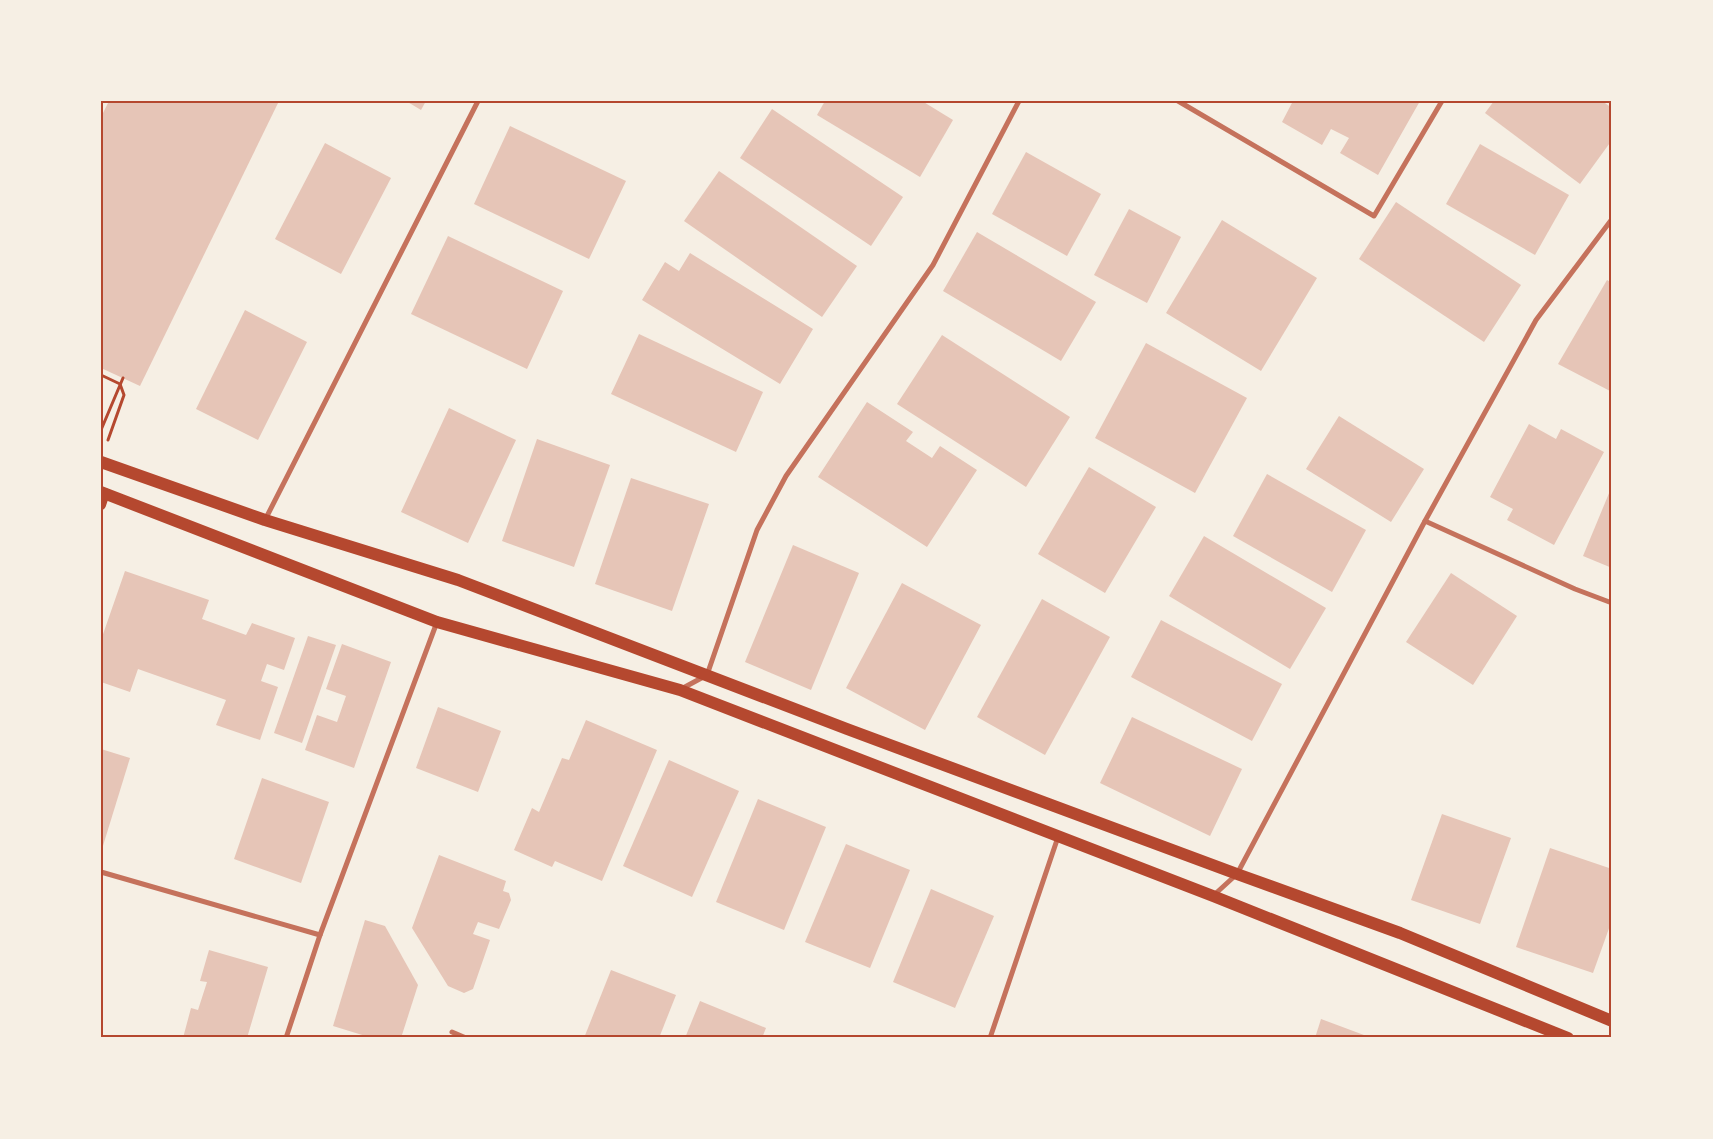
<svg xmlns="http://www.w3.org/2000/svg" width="1713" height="1139" font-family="Poppins,sans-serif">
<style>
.building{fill:#e6c5b7}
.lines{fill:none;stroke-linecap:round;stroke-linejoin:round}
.path{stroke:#b5482f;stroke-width:3}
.minor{stroke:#c5725c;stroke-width:5}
.secondary{stroke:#b5482f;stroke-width:10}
.primary{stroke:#b5482f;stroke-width:12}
.neatline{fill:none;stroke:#b5482f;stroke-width:2}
</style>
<rect width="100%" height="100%" fill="#f6efe4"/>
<g class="building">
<polygon points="109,101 279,101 140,386 101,368 101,117"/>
<polygon points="406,101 426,101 421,110"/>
<polygon points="825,101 922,101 953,120 920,177 817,115"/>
<polygon points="1293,101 1420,101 1378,175 1340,153 1349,138 1331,129 1322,145 1282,122"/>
<polygon points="1494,101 1602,101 1612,108 1612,140 1580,184 1485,113"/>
<polygon points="772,109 903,197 871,246 740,158"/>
<polygon points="510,126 626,181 589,259 474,204"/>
<polygon points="325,143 391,178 341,274 275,239"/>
<polygon points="1480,144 1569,195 1535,255 1446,204"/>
<polygon points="1026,152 1101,194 1067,256 992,214"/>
<polygon points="719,171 857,266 822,317 684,221"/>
<polygon points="1396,202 1521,285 1484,342 1359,259"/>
<polygon points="1129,209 1181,237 1147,303 1094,275"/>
<polygon points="1222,220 1317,278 1261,371 1166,313"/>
<polygon points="977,232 1096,302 1061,361 943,291"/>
<polygon points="448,236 563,291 527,369 411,314"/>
<polygon points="690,253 813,329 780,384 642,300 665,262 679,271"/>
<polygon points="1607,280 1612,283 1612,392 1558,364"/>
<polygon points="245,310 307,342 258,440 196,409"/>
<polygon points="639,334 763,392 736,452 611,394"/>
<polygon points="942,335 1070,417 1026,487 897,404"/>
<polygon points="1146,343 1247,398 1195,493 1095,438"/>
<polygon points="867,402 913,432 906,441 932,458 940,446 977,470 927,547 818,477"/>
<polygon points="449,408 516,440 468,543 401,512"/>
<polygon points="1339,416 1424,469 1391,522 1306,469"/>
<polygon points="1529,424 1556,439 1561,429 1604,452 1554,545 1507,520 1513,509 1490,497"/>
<polygon points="537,439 610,465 574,567 502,541"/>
<polygon points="1089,467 1156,507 1105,593 1038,554"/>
<polygon points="1267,474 1366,530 1332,592 1233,536"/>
<polygon points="631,478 709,504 672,611 595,584"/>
<polygon points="1612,486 1612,568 1583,556"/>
<polygon points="1204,536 1326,608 1290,669 1169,596"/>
<polygon points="793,545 859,573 811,690 745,662"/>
<polygon points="125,571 209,600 202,619 246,635 252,623 295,638 284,670 267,664 261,681 278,687 260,740 216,725 226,700 138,669 130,692 101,682 101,640"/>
<polygon points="1451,573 1517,616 1473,685 1406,642"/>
<polygon points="902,583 981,625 925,730 846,688"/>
<polygon points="1042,599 1110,637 1045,755 977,717"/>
<polygon points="1161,620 1282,684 1252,741 1131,677"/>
<polygon points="308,636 336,645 302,743 274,733"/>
<polygon points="342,644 391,662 354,768 305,750 317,715 337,722 346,696 326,689"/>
<polygon points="438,707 501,731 478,792 416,768"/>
<polygon points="1132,717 1242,769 1210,836 1100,783"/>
<polygon points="586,720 657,750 602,881 555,861 552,867 514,850 532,808 539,812 562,758 569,760"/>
<polygon points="101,749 130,758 102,849 101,848"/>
<polygon points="669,760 739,791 692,897 623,866"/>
<polygon points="262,778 329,802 301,883 234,859"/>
<polygon points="758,799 826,827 784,930 716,902"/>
<polygon points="1442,814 1511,838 1480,924 1411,900"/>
<polygon points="846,844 910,870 870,968 805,942"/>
<polygon points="1550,848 1612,869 1612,920 1593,973 1516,947"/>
<polygon points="439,855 506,881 503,891 509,893 511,900 499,929 478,922 473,934 490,940 473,989 464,993 448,986 412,928"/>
<polygon points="931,889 994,916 955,1008 893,982"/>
<polygon points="365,920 385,926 418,985 401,1038 372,1038 333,1026"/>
<polygon points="209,950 268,967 247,1038 183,1038 191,1008 198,1010 207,982 200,981"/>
<polygon points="611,970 676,995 659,1038 584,1038"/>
<polygon points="700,1001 766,1028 762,1038 685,1038"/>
<polygon points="1321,1019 1372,1038 1315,1038"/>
</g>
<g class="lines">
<g class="path">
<polyline points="101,375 120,384 124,395 108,440"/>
<polyline points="101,430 123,378"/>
</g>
<g class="minor">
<polyline points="1178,101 1374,216 1442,101"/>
<polyline points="265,520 478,101"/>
<polyline points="1425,521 1575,589 1612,603"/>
<polyline points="683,688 707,675 757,530 786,476 933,265 1019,101"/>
<polyline points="101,872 320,935"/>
<polyline points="1214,895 1237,874 1425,521 1536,320 1612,219"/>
<polyline points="452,1032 466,1038"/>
<polyline points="286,1038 320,935 437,622"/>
<polyline points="990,1038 1058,837"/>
</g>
<polyline class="secondary" points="101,505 105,493"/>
<g class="primary">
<polyline points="101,462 265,520 458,580 847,729 1237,874 1400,933 1612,1021"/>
<polyline points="101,492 437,622 680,690 1213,896 1568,1038"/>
</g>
</g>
<rect width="1713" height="1139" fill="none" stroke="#f6efe4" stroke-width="205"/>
<rect x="102" y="102" width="1508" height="934" class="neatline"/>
</svg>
